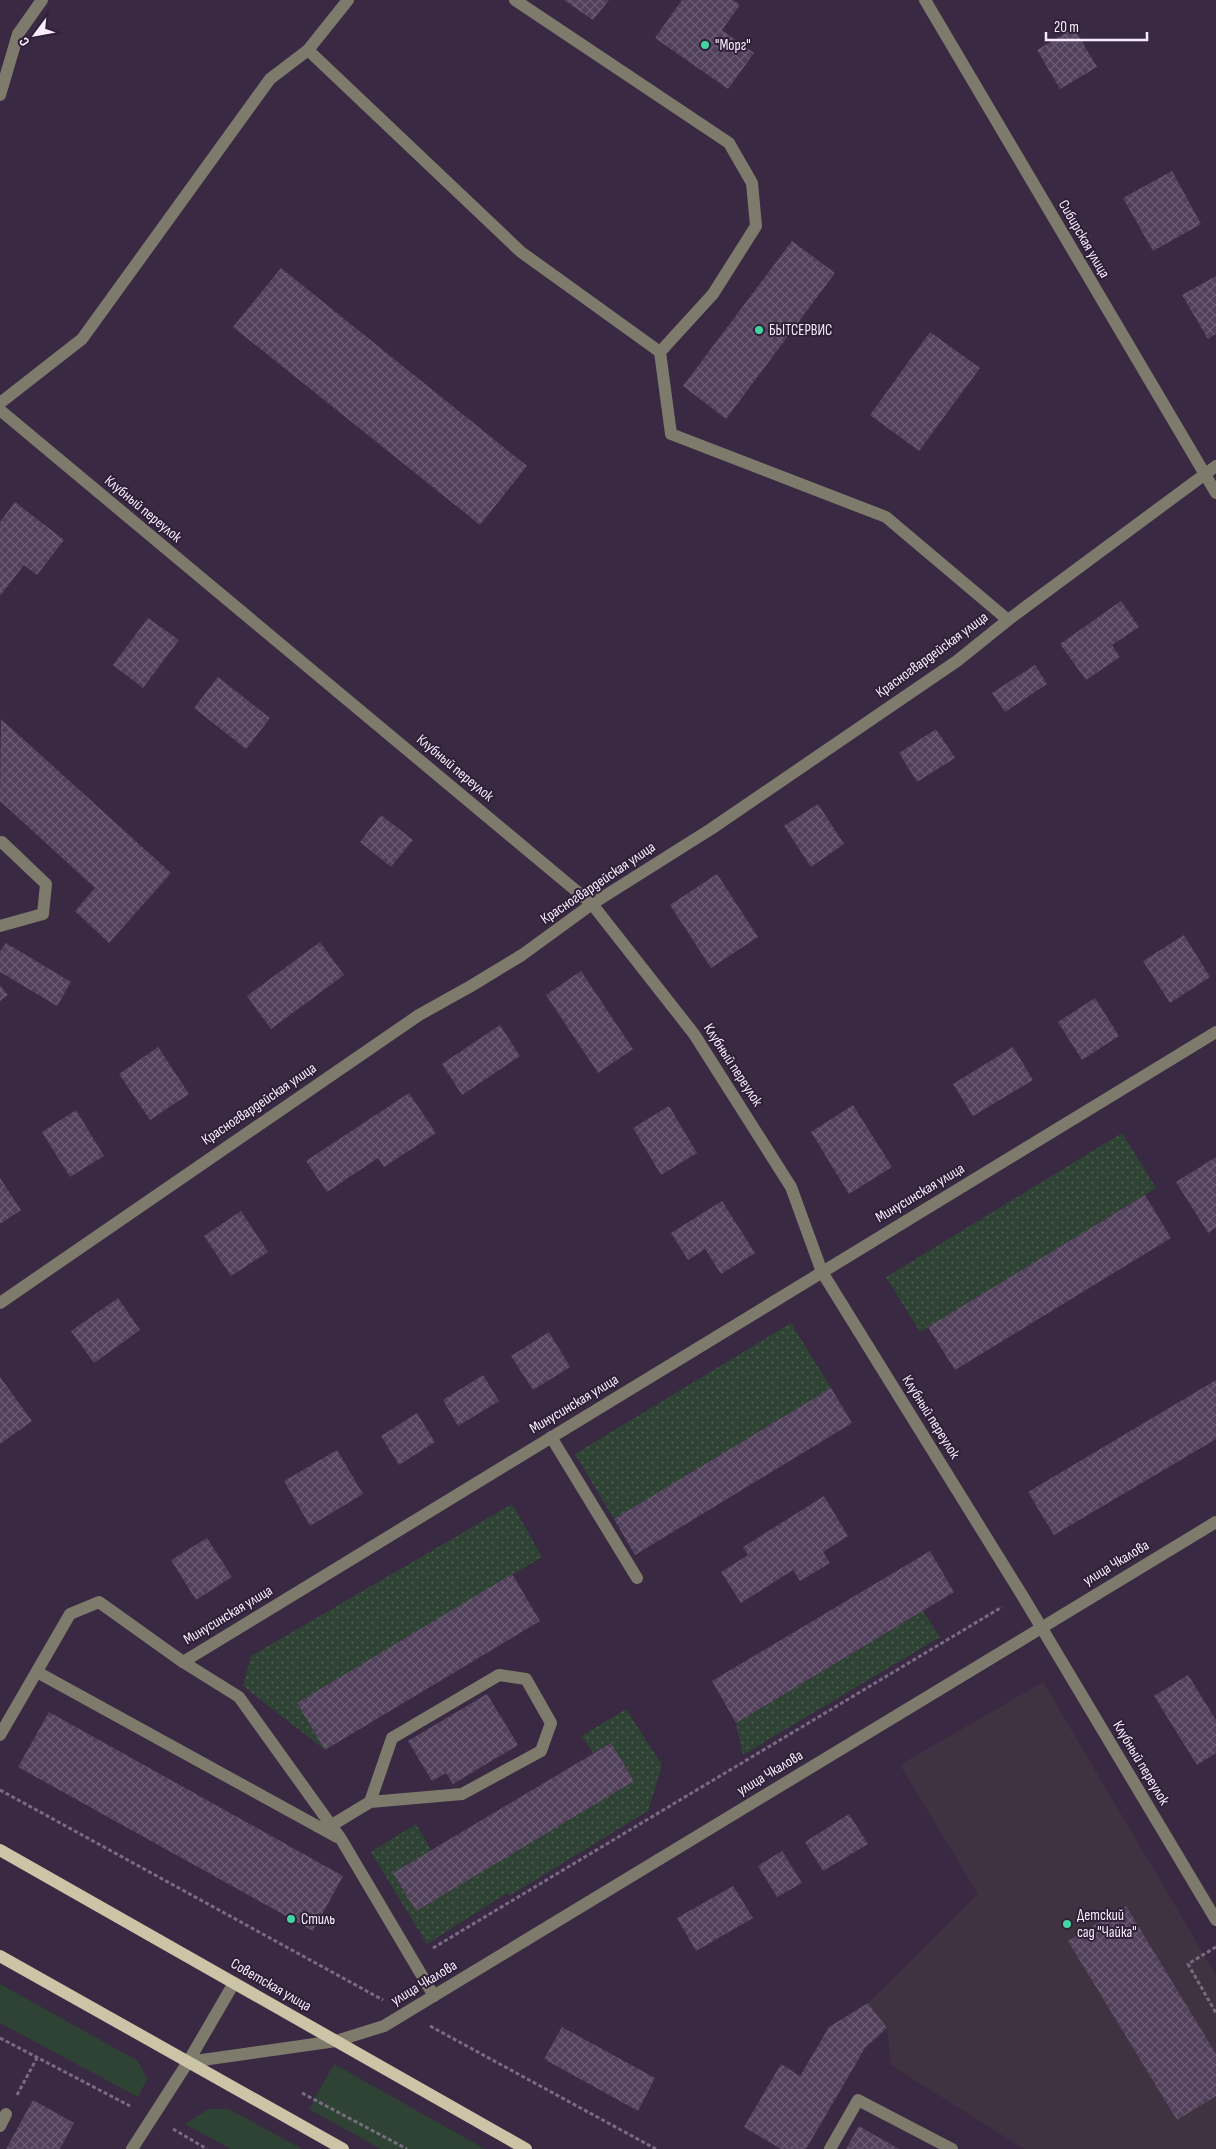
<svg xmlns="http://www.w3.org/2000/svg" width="1216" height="2149" font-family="'Sofia Sans Condensed',sans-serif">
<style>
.education{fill:#403341}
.grass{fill:#2f4334}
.garden{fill:url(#garden-dots)}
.building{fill:url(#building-cross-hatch)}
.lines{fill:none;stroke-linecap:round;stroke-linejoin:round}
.path{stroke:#796b81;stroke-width:3;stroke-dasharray:4 2.5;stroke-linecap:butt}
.minor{stroke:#7e7b6d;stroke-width:12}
.major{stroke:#ccc4a7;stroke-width:12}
.poi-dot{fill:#43d4a0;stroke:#2f2037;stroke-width:2}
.labels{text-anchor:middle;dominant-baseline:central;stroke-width:4;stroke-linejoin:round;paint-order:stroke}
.poi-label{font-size:15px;fill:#f7edfd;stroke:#2f2037;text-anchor:start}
.street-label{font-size:15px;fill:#f7edfd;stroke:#2f2037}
</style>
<defs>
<pattern id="garden-dots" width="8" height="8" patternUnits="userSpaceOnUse" patternTransform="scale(1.25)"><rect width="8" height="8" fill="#2f4334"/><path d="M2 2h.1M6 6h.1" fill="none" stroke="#4e5e52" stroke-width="1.8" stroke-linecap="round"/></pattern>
<pattern id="building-cross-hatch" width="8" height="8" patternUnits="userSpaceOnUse" patternTransform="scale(1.25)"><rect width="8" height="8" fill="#51405a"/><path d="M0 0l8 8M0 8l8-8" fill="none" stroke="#6b5c73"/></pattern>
</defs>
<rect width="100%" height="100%" fill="#392942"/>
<polygon class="education" points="1043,1682 1216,1975 1216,2149 1024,2149 891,2065 887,2028 868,2003 978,1894 900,1765"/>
<g class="grass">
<polygon points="0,1984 138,2061 147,2079 138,2097 0,2023"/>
<polygon points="334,2064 485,2149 381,2149 309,2109"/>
<polygon points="208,2109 229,2109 302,2149 231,2149 185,2124"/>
</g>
<g class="garden">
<polygon points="1122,1133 1156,1188 920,1332 886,1277"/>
<polygon points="791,1323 831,1388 614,1519 575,1454"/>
<polygon points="512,1504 542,1557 297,1703 325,1750 243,1686 251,1656"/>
<polygon points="923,1611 940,1637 743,1755 736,1723"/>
<polygon points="626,1709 662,1765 648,1811 509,1896 507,1893 427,1944 371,1852 416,1824 431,1850 393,1873 416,1910 634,1781 611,1743 593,1753 582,1736"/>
</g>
<g class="building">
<polygon points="564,0 609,0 593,20"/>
<polygon points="682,0 733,0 740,5 722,30 754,53 728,89 655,38"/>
<polygon points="1074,28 1097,67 1060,89 1037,50"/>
<polygon points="1172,171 1201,224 1153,251 1123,198"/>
<polygon points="792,241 835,273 726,419 683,386"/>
<polygon points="281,268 527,466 480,525 233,327"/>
<polygon points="1216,276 1216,334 1208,339 1182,295"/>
<polygon points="930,332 980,368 919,451 870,415"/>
<polygon points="15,502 64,540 37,575 24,565 0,596 0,522"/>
<polygon points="1121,601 1139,627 1112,645 1120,657 1086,680 1060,644"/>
<polygon points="148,618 179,640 143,688 113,665"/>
<polygon points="1035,665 1047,684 1005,712 992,693"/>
<polygon points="218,677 270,718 246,749 194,708"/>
<polygon points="1,719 171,873 109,943 75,911 95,888 0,801"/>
<polygon points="936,729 955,758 917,782 899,753"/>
<polygon points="818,804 844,844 811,867 784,826"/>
<polygon points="381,815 413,840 391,867 360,842"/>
<polygon points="717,874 758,937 711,968 670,905"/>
<polygon points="1184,935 1210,977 1170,1003 1143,961"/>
<polygon points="320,942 344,975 271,1029 247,996"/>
<polygon points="6,943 71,982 57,1006 0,972 0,952"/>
<polygon points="581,971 633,1049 598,1073 546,995"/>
<polygon points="0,985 8,995 0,1001"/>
<polygon points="1095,998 1119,1036 1082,1060 1058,1022"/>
<polygon points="500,1025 520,1056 462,1095 442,1064"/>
<polygon points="158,1047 189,1094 150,1120 119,1074"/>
<polygon points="1013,1047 1033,1080 973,1116 953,1084"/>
<polygon points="409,1093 436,1133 384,1167 378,1158 327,1192 306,1161"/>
<polygon points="853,1105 892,1167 849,1194 811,1132"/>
<polygon points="669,1106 697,1153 661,1175 633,1128"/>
<polygon points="76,1110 104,1156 70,1177 42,1132"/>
<polygon points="1216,1157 1216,1228 1208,1233 1176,1182"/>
<polygon points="0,1178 21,1210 0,1224"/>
<polygon points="1145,1195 1171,1238 955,1370 928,1327"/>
<polygon points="722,1201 755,1253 721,1274 705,1249 688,1260 671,1233"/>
<polygon points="241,1211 268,1252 231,1276 204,1236"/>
<polygon points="118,1298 140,1330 94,1363 71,1331"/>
<polygon points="549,1332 570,1367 533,1390 511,1356"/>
<polygon points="483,1375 499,1401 458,1426 443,1400"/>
<polygon points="0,1377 32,1421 0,1444"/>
<polygon points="1216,1380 1216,1439 1054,1535 1028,1492"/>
<polygon points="831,1388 852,1423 635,1555 614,1519"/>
<polygon points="417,1413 435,1442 399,1465 381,1436"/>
<polygon points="337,1450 363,1494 310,1526 284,1481"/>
<polygon points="824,1496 848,1536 823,1552 830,1563 800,1581 793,1570 741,1603 721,1572 748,1555 743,1547"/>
<polygon points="207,1538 232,1577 196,1600 171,1560"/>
<polygon points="930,1551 954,1592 736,1723 712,1681"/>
<polygon points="512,1574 540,1621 325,1750 297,1703"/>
<polygon points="1188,1675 1216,1720 1216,1753 1197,1765 1154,1696"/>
<polygon points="487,1694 518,1745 453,1784 446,1773 432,1781 408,1741"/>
<polygon points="49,1712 343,1876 313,1931 18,1767"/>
<polygon points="611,1743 634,1781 416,1911 393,1873"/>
<polygon points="849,1814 868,1844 823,1871 805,1842"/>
<polygon points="782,1851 802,1883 777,1897 758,1866"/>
<polygon points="733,1886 753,1918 696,1951 677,1918"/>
<polygon points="1126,1906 1216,2054 1216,2096 1177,2120 1068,1941"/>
<polygon points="868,2003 887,2028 865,2048 806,2149 781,2149 744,2127 781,2064 800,2076 829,2027"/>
<polygon points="562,2027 655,2078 638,2111 544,2059"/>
<polygon points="33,2100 74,2123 60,2149 6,2149"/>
<polygon points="859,2126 899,2149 846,2149"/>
</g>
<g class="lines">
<g class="path">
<polyline points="0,1790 383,2000"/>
<polyline points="1216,1947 1188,1964 1216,2013"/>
<polyline points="433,1948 1002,1607"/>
<polyline points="430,2026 656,2149"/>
<polyline points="0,2038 130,2106"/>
<polyline points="302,2093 407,2149"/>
<polyline points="17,2095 37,2058"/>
<polyline points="173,2129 207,2149"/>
</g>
<g class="minor">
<polyline points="515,0 729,143 752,183 756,226 713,294 660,352 671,434 886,517 1008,620"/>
<polyline points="925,0 1216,493"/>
<polyline points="308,50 521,252 660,352"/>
<polyline points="0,95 18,34 42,0"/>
<polyline points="0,403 82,339 270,79 308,50 348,0"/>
<polyline points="0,410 592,904 694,1034 791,1187 822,1272 1022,1595 1216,1920"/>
<polyline points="0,843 2,842 46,884 43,914 0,926"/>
<polyline points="0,1303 419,1015 471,986 522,955 592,904 711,829 957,661 1008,620 1216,466"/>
<polyline points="551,1437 637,1578"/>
<polyline points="183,1662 239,1697 341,1839 434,1996"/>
<polyline points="37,1672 337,1837"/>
<polyline points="0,1735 70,1614 99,1602 183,1662 1216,1032"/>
<polyline points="332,1825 370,1802 462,1794 541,1751 551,1723 526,1679 499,1675 392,1738 370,1802"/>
<polyline points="188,2062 336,2041 384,2026 1216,1522"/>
<polyline points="0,2126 6,2114"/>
<polyline points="132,2149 188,2062 234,1983"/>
<polyline points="830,2149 858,2100 952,2149"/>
</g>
<g class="major">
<polyline points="0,1850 526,2149"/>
<polyline points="0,1956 343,2149"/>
</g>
</g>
<g class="poi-dot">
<circle cx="705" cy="45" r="5"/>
<circle cx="759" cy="330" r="5"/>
<circle cx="291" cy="1919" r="5"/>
<circle cx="1067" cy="1924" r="5"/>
</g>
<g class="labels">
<g class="poi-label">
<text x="715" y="45">"Морг"</text>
<text x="769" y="330">БЫТСЕРВИС</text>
<text x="1077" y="1915">Детский<tspan x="1077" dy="17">сад "Чайка"</tspan></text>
<text x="301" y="1919">Стиль</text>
</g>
<g class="street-label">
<text transform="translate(1084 239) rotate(60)">Сибирская улица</text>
<text transform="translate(143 509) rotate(40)">Клубный переулок</text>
<text transform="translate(932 655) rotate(-36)">Красногвардейская улица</text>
<text transform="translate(455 768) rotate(40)">Клубный переулок</text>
<text transform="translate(598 883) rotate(-34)">Красногвардейская улица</text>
<text transform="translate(733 1065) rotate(57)">Клубный переулок</text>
<text transform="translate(259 1104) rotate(-34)">Красногвардейская улица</text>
<text transform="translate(920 1193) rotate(-31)">Минусинская улица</text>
<text transform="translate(574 1404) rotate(-31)">Минусинская улица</text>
<text transform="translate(931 1417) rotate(58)">Клубный переулок</text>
<text transform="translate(1116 1563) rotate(-31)">улица Чкалова</text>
<text transform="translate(228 1615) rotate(-31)">Минусинская улица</text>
<text transform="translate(1141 1763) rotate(59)">Клубный переулок</text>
<text transform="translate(770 1773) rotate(-31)">улица Чкалова</text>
<text transform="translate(424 1983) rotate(-31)">улица Чкалова</text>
<text transform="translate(271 1985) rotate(30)">Советская улица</text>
</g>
</g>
<g transform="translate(35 35) rotate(238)" stroke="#2f2037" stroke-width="4" paint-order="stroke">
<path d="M0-4L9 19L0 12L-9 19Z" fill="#f7edfd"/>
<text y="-8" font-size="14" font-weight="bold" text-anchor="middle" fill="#f7edfd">С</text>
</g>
<path d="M1046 32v8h101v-8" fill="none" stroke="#f7edfd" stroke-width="2.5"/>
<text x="1054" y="32" font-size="15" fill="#f7edfd" stroke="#2f2037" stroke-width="4" paint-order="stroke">20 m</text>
</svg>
